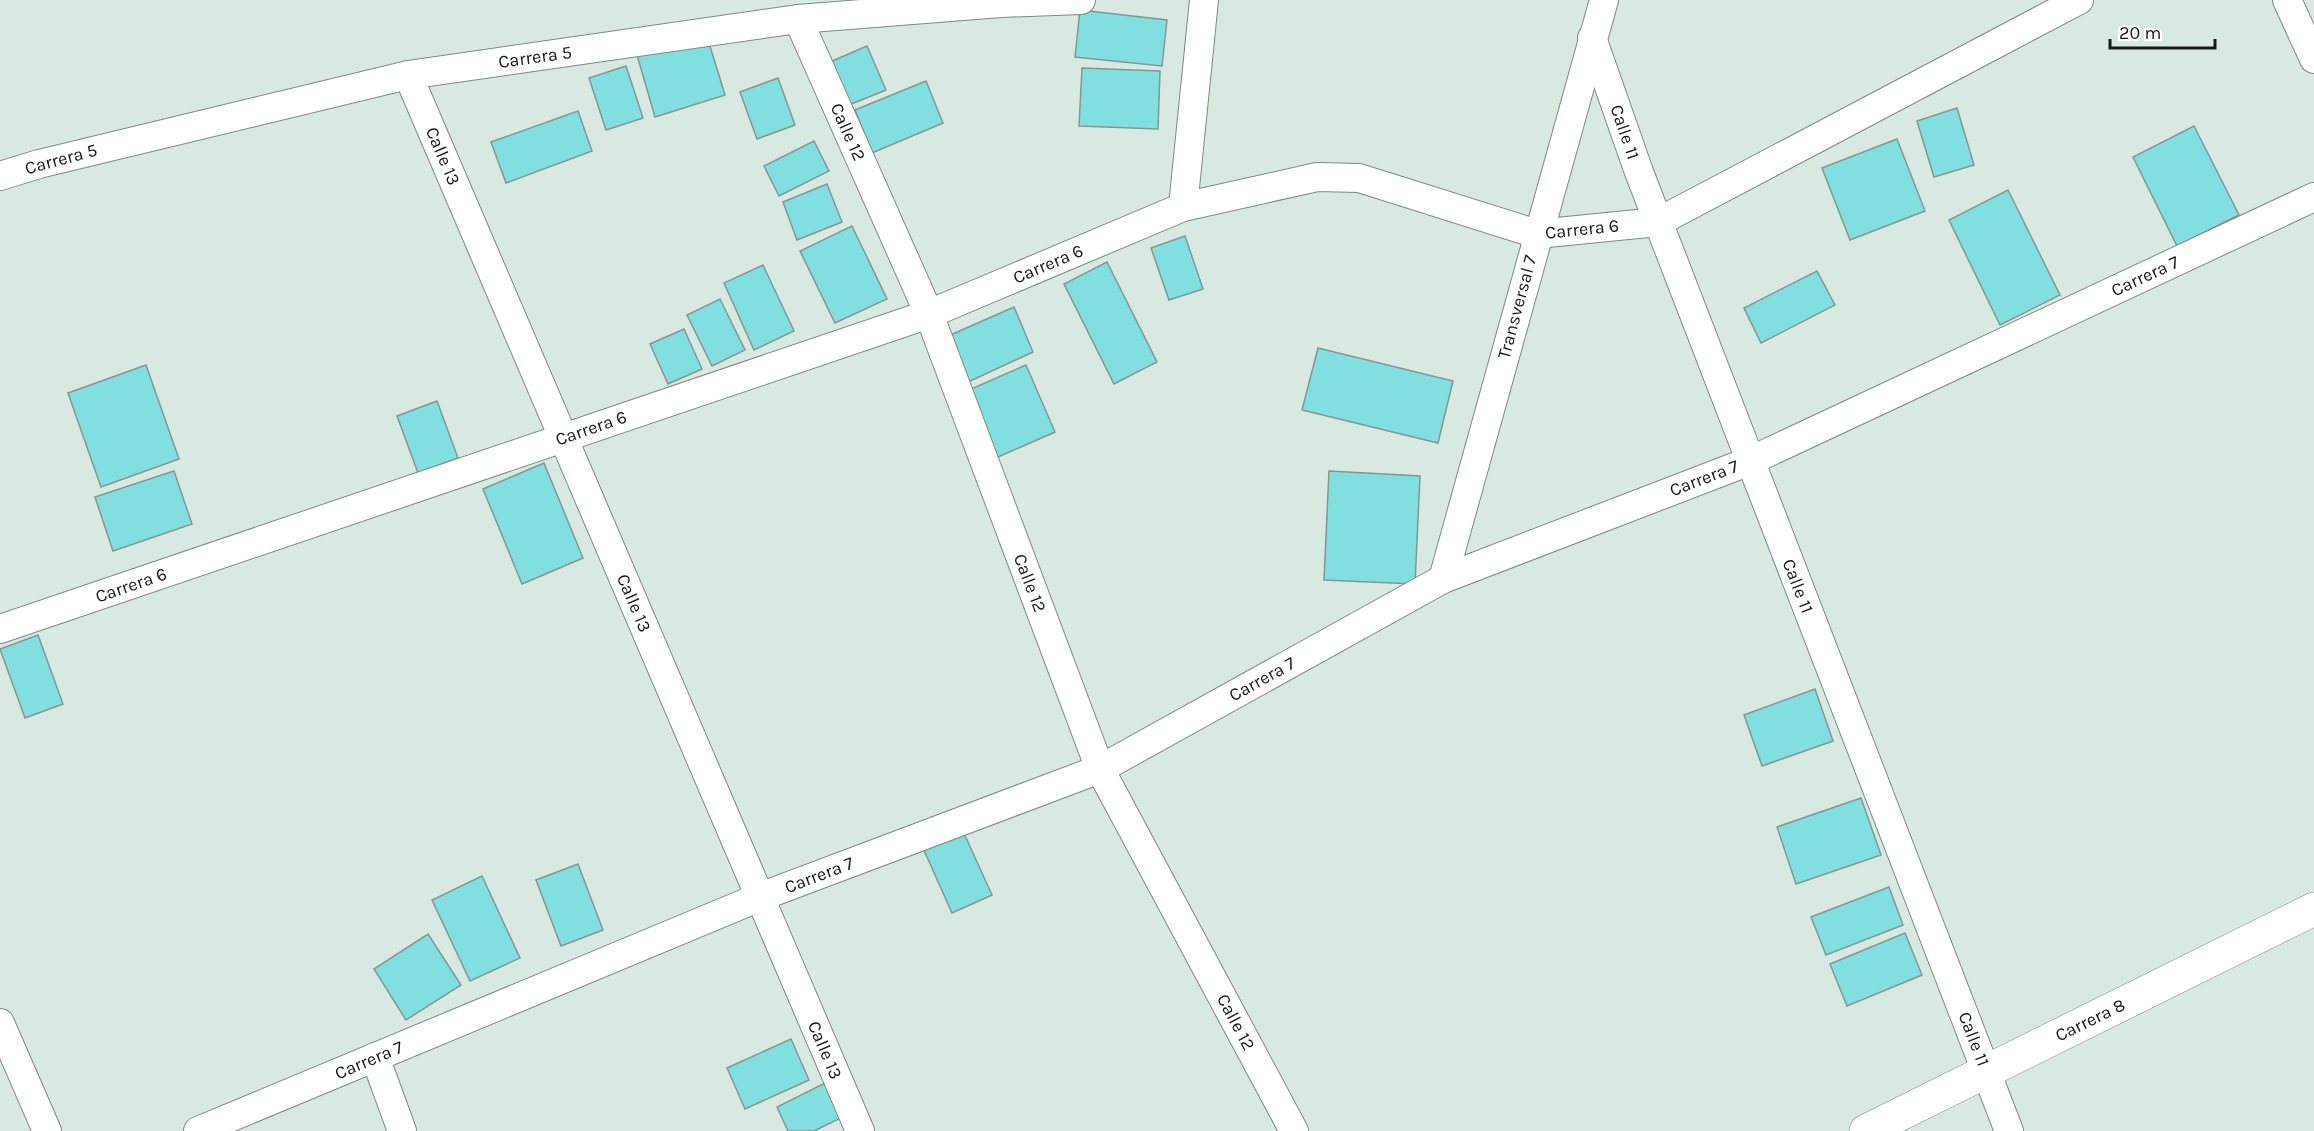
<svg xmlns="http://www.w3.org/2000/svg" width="2314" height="1131" font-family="Karla,sans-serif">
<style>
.building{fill:#81e0df;stroke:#839695;stroke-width:1.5}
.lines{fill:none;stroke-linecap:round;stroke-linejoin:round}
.street-casing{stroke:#7b8b84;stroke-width:30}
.highway-casing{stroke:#7b8b84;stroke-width:34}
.street{stroke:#fff;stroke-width:28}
.highway{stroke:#fff;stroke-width:33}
.labels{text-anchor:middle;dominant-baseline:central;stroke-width:6;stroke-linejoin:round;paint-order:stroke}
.street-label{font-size:18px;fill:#141a17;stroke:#fff}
</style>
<rect width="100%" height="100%" fill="#d7e9e1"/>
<g class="building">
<polygon points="1080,10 1167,20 1162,66 1075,57"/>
<polygon points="706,33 725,95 655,117 637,55"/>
<polygon points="867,46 886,90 849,105 830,62"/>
<polygon points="626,66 643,118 606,130 589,78"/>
<polygon points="1082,68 1160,71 1158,129 1079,126"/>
<polygon points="778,78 795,125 757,139 740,92"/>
<polygon points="926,81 943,123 872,153 855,110"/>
<polygon points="1957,108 1974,165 1934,177 1917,121"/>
<polygon points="578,111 592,151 506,183 491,142"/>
<polygon points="2194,126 2239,215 2177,246 2133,157"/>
<polygon points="1897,139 1925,211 1850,240 1822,168"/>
<polygon points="814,141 829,171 779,196 764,166"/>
<polygon points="827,184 842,222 797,240 783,202"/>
<polygon points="2008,190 2060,295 2000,325 1949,220"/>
<polygon points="852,226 887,299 835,323 800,251"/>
<polygon points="1185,236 1203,289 1169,300 1151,248"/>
<polygon points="1107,262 1157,362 1114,384 1064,284"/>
<polygon points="763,265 794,331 754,350 724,283"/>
<polygon points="1817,271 1835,305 1761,343 1744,308"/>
<polygon points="720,299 745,350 712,366 687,315"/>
<polygon points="1014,307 1033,352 966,383 946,337"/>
<polygon points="684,329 702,369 668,384 650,344"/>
<polygon points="1318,348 1453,381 1438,443 1302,410"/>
<polygon points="146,365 179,459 101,487 68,393"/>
<polygon points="1026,365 1055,432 998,457 969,390"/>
<polygon points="437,401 458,458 418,473 397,416"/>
<polygon points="544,463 583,558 522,584 483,489"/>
<polygon points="174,471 192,524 113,551 95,497"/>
<polygon points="1329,471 1420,476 1415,584 1324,580"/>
<polygon points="38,635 63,704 25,718 0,649"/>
<polygon points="1815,689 1833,741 1762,766 1744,715"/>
<polygon points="1861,798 1881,855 1796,884 1777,827"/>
<polygon points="963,831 992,895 952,913 923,848"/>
<polygon points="578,864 603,930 561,946 536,880"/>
<polygon points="482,876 520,958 470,981 432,900"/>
<polygon points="1889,887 1903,925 1826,955 1811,917"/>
<polygon points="1905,933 1922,975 1847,1006 1830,964"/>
<polygon points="428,934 461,985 406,1020 374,969"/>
<polygon points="791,1039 809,1080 745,1109 727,1068"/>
<polygon points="829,1081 845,1116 814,1131 788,1131 777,1107"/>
</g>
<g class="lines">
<g class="street-casing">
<g id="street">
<polyline points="2287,0 2314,59"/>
<polyline points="798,19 929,314 1100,769 1294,1131"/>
<polyline points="1592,38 1639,172 2009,1131"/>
<polyline points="408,75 860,1131"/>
<polyline points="0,176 39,164 408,75 798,19 1001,3 1081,0"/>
<polyline points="1183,207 1204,0"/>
<polyline points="1443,579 1604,0"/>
<polyline points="0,629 929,314 1183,207 1317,177 1359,178 1537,234 1658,222 2079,0"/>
<polyline points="0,1023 47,1131"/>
<polyline points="375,1057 402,1131"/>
<polyline points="198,1131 760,897 1100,769 1443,579 1750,461 2314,197"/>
</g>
</g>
<g class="highway-casing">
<polyline id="highway" points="1866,1131 2314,909"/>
</g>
<use href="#street" class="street"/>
<use href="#highway" class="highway"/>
</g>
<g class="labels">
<g class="street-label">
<text transform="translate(535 57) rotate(-8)">Carrera 5</text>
<text transform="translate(848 132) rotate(66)">Calle 12</text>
<text transform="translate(1625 132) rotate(71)">Calle 11</text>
<text transform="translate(443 156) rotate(67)">Calle 13</text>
<text transform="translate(61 159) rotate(-15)">Carrera 5</text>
<text transform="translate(1582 229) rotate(-6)">Carrera 6</text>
<text transform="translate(1048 264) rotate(-23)">Carrera 6</text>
<text transform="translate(2145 276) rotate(-25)">Carrera 7</text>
<text transform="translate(1517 307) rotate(-75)">Transversal 7</text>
<text transform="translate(591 428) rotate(-19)">Carrera 6</text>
<text transform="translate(1704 478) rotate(-21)">Carrera 7</text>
<text transform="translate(1030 583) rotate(69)">Calle 12</text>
<text transform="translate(131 585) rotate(-19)">Carrera 6</text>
<text transform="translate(1798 586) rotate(69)">Calle 11</text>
<text transform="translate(634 603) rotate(67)">Calle 13</text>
<text transform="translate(1262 679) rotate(-29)">Carrera 7</text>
<text transform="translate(819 875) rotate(-21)">Carrera 7</text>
<text transform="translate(2090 1020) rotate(-26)">Carrera 8</text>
<text transform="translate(1236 1022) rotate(62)">Calle 12</text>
<text transform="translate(1974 1039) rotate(69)">Calle 11</text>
<text transform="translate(825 1050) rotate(67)">Calle 13</text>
<text transform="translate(369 1060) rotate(-23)">Carrera 7</text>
</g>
</g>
<path d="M2110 39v9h105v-9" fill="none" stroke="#141a17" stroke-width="3"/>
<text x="2119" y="39" font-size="18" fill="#141a17" stroke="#ffffff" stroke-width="4.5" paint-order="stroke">20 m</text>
</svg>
